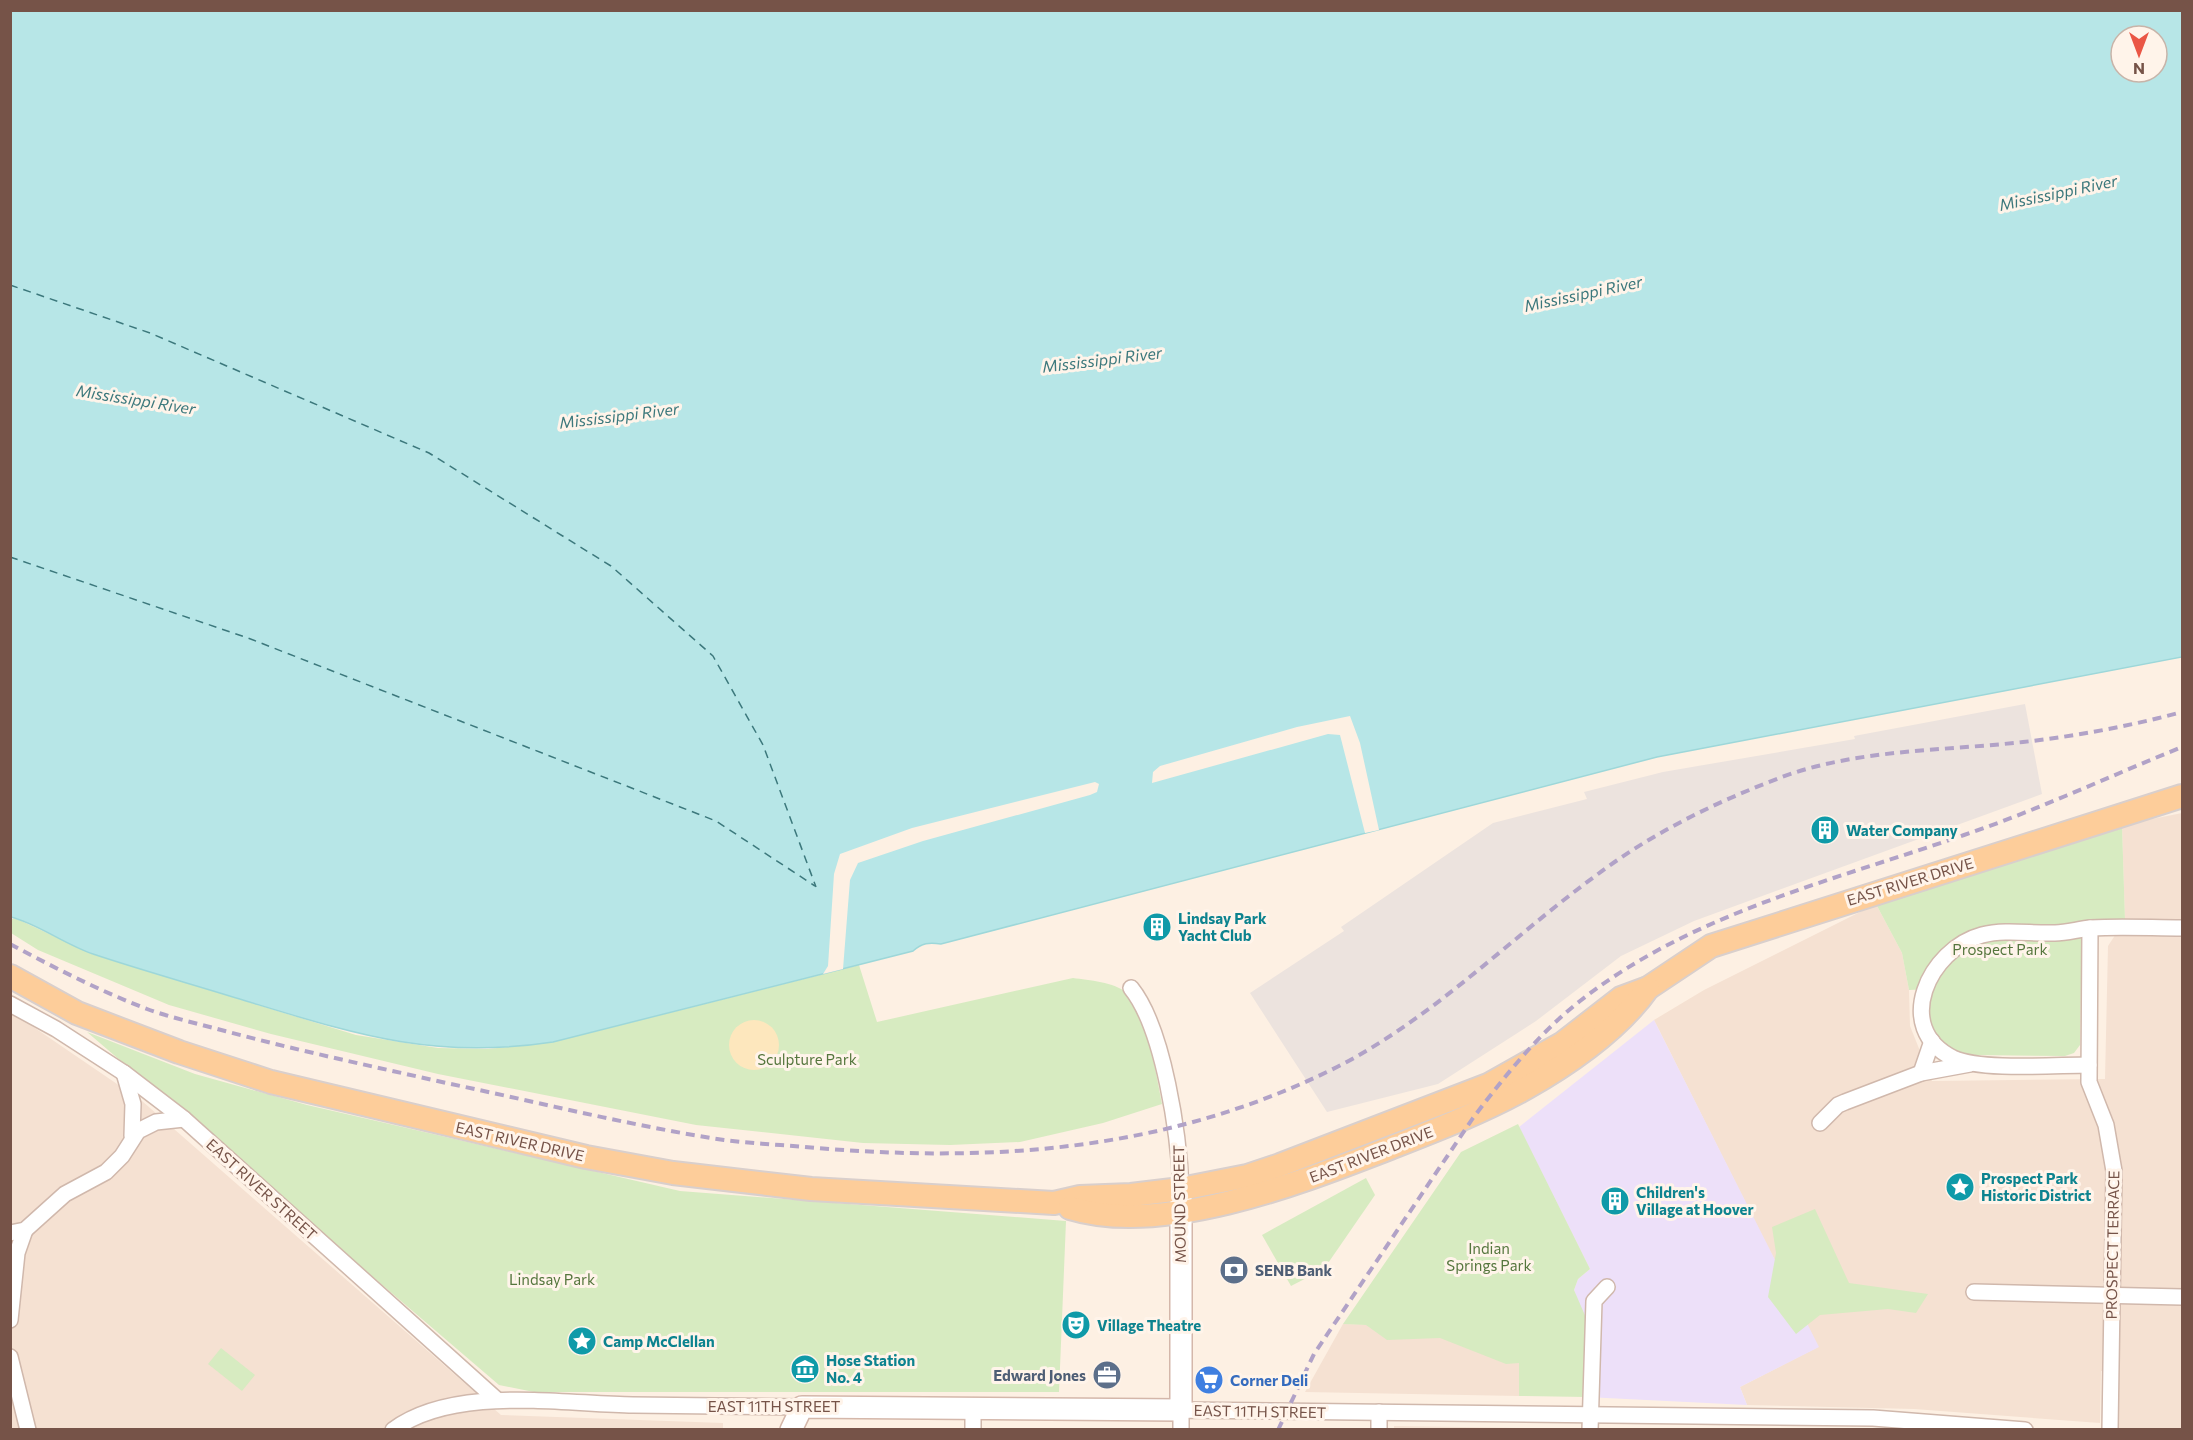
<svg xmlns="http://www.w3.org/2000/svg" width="2193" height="1440" font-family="Commissioner,sans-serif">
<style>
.residential{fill:#f5e1d2}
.industrial{fill:#ece3de}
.education{fill:#ede0f9}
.green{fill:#d7ebc1}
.sand{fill:#fde7bd}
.water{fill:#b7e6e7;stroke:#9dd7d9;stroke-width:1.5;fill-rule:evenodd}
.pier{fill:#fdf0e3}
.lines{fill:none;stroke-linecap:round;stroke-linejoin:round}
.ferry{stroke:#3c787c;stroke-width:1.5;stroke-dasharray:8 6;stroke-linecap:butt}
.street-casing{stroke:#d0b8ac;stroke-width:18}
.secondary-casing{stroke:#d4b7aa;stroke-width:24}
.primary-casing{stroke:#d9cfcc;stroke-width:26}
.street{stroke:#fff;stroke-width:15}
.secondary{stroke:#fff;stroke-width:21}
.primary{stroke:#fdcd9a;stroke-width:22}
.rail{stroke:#b1a2c7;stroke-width:4;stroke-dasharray:9 6;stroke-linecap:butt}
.labels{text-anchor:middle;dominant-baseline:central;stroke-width:6;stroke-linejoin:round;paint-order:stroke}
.culture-label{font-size:15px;font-weight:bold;fill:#0d838f;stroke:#fff4ea;text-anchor:start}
.street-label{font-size:15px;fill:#765348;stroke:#fff4ea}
.park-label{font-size:15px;fill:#55763d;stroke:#fff4ea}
.service-label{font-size:15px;font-weight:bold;fill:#4e5e75;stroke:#fff4ea;text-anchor:start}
.shop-label{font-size:15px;font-weight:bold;fill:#366cbe;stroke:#fff4ea;text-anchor:start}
.water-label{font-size:16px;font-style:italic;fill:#3c787c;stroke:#fff4ea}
</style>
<rect width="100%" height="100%" fill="#fdf0e3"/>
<g class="residential">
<polygon points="2182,813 2182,1429 2117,1429 2117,1371 2101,1371 2100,1423 1914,1409 1747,1405 1740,1387 1818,1347 1654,1020 1704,990 1876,904 1902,953 1909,990 1910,1026 1932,1081 2105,1079 2108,946 2125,920 2122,825"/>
<polygon points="10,1011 142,1101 501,1415 723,1423 723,1429 11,1429"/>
<polygon points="1343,1324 1434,1326 1519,1358 1519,1396 1305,1392"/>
<polygon points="1394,1426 1584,1429 1394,1430"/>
</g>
<polygon class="industrial" points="2025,704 2042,794 1694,921 1621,956 1536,1021 1438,1084 1327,1112 1250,993 1344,931 1341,927 1493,823 1587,799 1584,792 1663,772 1855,739 1854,736"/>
<polygon class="education" points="1654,1020 1819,1347 1740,1387 1747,1405 1586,1397 1579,1304 1574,1290 1578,1279 1590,1269 1519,1127"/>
<g class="green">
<path d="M2122 825 2125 920H2082L2080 1045 2074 1053 2065 1056 1976 1055C1937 1051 1922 1026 1930 989L1909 990 1902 953 1876 904Z"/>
<path d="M15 918 92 954 356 1035 438 1048 488 1049 553 1042 859 965 877 1022 1073 978C1089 980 1114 982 1127 993 1146 1011 1157 1078 1162 1104L1103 1123 1020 1142 950 1145 863 1143 696 1125 438 1074 271 1034 169 1005 38 950 11 933 10 920Z"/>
<polygon points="87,1032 195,1074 307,1105 680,1191 1066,1221 1059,1392 534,1392 499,1385"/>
<polygon points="1518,1124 1590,1269 1578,1279 1574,1290 1587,1320 1586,1397 1519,1396 1519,1363 1506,1364 1440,1338 1387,1340 1366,1325 1343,1324 1461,1152"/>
<polygon points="1366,1178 1375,1195 1324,1269 1291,1286 1262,1235"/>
<polygon points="1815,1209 1849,1283 1928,1294 1916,1313 1888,1309 1820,1315 1796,1334 1768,1297 1776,1253 1772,1227"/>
<polygon points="221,1348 255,1375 242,1391 208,1364"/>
</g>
<circle class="sand" cx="754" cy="1045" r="25"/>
<path class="water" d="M11 11H2182V657L1657 757 941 944C929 942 922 943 913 951L553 1042C434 1060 358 1035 246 1001 195 985 144 971 93 954 66 945 36 923 11 917ZM2121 36H2157V72H2121Z"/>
<g class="pier">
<polygon points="1350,716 1360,743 1379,830 1365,833 1340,735 1328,734 1152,783 1153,772 1160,766 1297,727"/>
<polygon points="1095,782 1099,784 1097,792 1090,795 923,841 858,863 850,880 843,969 823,974 828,966 834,874 840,854 912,828"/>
</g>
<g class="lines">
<g class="ferry">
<polyline points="10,285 150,333 429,453 611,566 713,656 763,745 816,887"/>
<polyline points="10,557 248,638 716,821 815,886"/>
</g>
<g class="street-casing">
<g id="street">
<polyline points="2090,928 2089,1082 2106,1125 2114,1171 2110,1430"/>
<path d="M1131 988C1164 1029 1179 1136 1181 1189"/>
<polyline points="10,1004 56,1029 124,1073 184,1119 496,1399"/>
<path d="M2089 1065C2055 1065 1982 1071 1953 1058 1892 1028 1929 949 1982 935 2006 929 2031 934 2055 933 2067 933 2079 929 2091 928 2121 926 2152 928 2182 928"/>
<polyline points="124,1073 133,1104 132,1136"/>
<polyline points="1921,1073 1932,1041"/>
<polyline points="1820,1123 1838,1105 1845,1102 1921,1073 1970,1064"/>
<polyline points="10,1233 25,1230 65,1194 106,1172 122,1156 138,1131 156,1122 184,1119"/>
<polyline points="1974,1292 2182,1297"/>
<polyline points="10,1320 17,1253 25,1230"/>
<polyline points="10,1357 28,1430"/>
<polyline points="1379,1412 1379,1430"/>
<path d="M393 1430C454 1385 561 1404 633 1405 689 1406 746 1406 802 1407"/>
<polyline points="973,1430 973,1408"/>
<polyline points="1181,1430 1181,1410 1873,1418 2025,1430"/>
<polyline points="1590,1430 1594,1301 1607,1287"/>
</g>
</g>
<g class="secondary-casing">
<polyline id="secondary" points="791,1430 802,1407 1181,1410 1181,1194"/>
</g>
<g class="primary-casing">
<g id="primary">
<polyline points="10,976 77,1013 179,1052 271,1082 586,1157 673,1173 811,1189 1054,1203 1080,1197 1131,1195 1181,1189 1247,1176 1280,1165 1488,1085 1563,1043 1621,998 1648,988 1711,946 2182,796"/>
<path d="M1070 1208C1164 1237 1302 1182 1390 1148 1436 1130 1483 1112 1526 1088 1570 1063 1619 1029 1648 988"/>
</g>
</g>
<use href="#street" class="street"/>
<use href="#secondary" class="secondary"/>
<use href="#primary" class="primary"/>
<g class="rail">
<path d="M10 944C55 968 100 991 147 1009 172 1018 199 1024 225 1031 300 1051 375 1067 451 1084 542 1103 632 1126 724 1140 755 1144 786 1145 817 1148 999 1163 1171 1150 1337 1067 1435 1017 1510 938 1598 874 1654 832 1716 802 1782 777 1858 749 1943 751 2023 742 2077 736 2130 726 2182 712"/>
<path d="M1278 1430 1314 1354 1473 1118C1505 1076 1538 1034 1580 1001 1692 913 1832 881 1964 835 2038 810 2110 776 2182 747"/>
</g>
</g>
<defs>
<g id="building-disc" transform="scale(1.5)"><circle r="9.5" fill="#0f9aa8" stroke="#fff4ea"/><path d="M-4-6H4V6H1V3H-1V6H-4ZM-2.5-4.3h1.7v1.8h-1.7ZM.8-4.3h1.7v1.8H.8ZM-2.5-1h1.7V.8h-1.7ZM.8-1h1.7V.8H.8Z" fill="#fff"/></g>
<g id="sight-disc" transform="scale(1.5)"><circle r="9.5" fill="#0f9aa8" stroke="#fff4ea"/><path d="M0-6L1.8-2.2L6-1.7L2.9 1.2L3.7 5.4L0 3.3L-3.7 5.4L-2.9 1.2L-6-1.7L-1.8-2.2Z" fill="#fff"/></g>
<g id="bank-disc" transform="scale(1.5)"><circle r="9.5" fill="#5c6f8a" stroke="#fff4ea"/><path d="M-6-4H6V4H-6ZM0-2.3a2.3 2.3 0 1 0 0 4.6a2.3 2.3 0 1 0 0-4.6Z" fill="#fff"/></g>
<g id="theatre-disc" transform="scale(1.5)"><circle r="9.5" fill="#0f9aa8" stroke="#fff4ea"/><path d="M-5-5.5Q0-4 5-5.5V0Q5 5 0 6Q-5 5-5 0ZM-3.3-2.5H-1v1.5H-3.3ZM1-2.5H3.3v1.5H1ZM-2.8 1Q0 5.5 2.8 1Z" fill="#fff"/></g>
<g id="museum-disc" transform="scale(1.5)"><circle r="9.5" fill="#0f9aa8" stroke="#fff4ea"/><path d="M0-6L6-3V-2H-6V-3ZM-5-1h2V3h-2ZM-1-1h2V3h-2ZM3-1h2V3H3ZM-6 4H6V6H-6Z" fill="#fff"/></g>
<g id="office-disc" transform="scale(1.5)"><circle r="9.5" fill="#5c6f8a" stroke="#fff4ea"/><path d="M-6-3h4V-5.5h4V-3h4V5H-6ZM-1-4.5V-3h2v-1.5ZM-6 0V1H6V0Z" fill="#fff"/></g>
<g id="supermarket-disc" transform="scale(1.5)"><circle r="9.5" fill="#3f7fe0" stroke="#fff4ea"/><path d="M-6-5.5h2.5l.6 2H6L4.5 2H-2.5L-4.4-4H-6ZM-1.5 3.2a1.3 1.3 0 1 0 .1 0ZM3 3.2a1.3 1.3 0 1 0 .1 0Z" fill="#fff"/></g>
</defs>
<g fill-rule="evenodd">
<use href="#building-disc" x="1825" y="830"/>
<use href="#building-disc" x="1157" y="927"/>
<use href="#sight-disc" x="1960" y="1187"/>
<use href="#building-disc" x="1615" y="1201"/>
<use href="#bank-disc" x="1234" y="1270"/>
<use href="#theatre-disc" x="1076" y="1325"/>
<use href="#sight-disc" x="582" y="1341"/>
<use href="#museum-disc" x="805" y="1369"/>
<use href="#office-disc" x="1107" y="1375"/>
<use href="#supermarket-disc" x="1209" y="1380"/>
</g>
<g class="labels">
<g class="culture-label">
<text x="1846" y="830">Water Company</text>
<text x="1178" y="918">Lindsay Park<tspan x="1178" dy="17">Yacht Club</tspan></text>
<text x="1981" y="1178">Prospect Park<tspan x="1981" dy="17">Historic District</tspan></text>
<text x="1636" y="1192">Children's<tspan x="1636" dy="17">Village at Hoover</tspan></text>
<text x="1097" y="1325">Village Theatre</text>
<text x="603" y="1341">Camp McClellan</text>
<text x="826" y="1360">Hose Station<tspan x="826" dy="17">No. 4</tspan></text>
</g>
<g class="street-label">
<text transform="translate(1910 881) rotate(-17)">EAST RIVER DRIVE</text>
<text transform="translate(520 1141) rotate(13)">EAST RIVER DRIVE</text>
<text transform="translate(1371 1154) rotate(-21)">EAST RIVER DRIVE</text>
<text transform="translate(262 1189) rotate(42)">EAST RIVER STREET</text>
<text transform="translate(1179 1204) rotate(-91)">MOUND STREET</text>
<text transform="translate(2112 1245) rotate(-89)">PROSPECT TERRACE</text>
<text x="774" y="1406">EAST 11TH STREET</text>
<text transform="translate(1260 1411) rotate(1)">EAST 11TH STREET</text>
</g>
<g class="park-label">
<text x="2000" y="949">Prospect Park</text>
<text x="807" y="1059">Sculpture Park</text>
<text x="1489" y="1248">Indian<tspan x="1489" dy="17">Springs Park</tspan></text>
<text x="552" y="1279">Lindsay Park</text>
</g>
<g class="service-label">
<text x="1255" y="1270">SENB Bank</text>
<text x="1086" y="1375" text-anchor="end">Edward Jones</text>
</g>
<g class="shop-label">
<text x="1230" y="1380">Corner Deli</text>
</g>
<g class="water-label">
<text transform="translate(2058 192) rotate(-12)">Mississippi River</text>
<text transform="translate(1583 293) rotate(-12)">Mississippi River</text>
<text transform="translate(1102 359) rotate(-7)">Mississippi River</text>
<text transform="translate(136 399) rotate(9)">Mississippi River</text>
<text transform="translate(619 415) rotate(-7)">Mississippi River</text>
</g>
</g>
<rect width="2193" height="1440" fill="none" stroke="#765348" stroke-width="24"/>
<g transform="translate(2139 54) rotate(180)"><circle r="28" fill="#fff4ea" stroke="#c8b4a9" stroke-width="1.5"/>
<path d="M0-4.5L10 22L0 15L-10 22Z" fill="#ea5645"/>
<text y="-9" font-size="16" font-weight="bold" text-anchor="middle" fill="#765348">N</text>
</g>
</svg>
